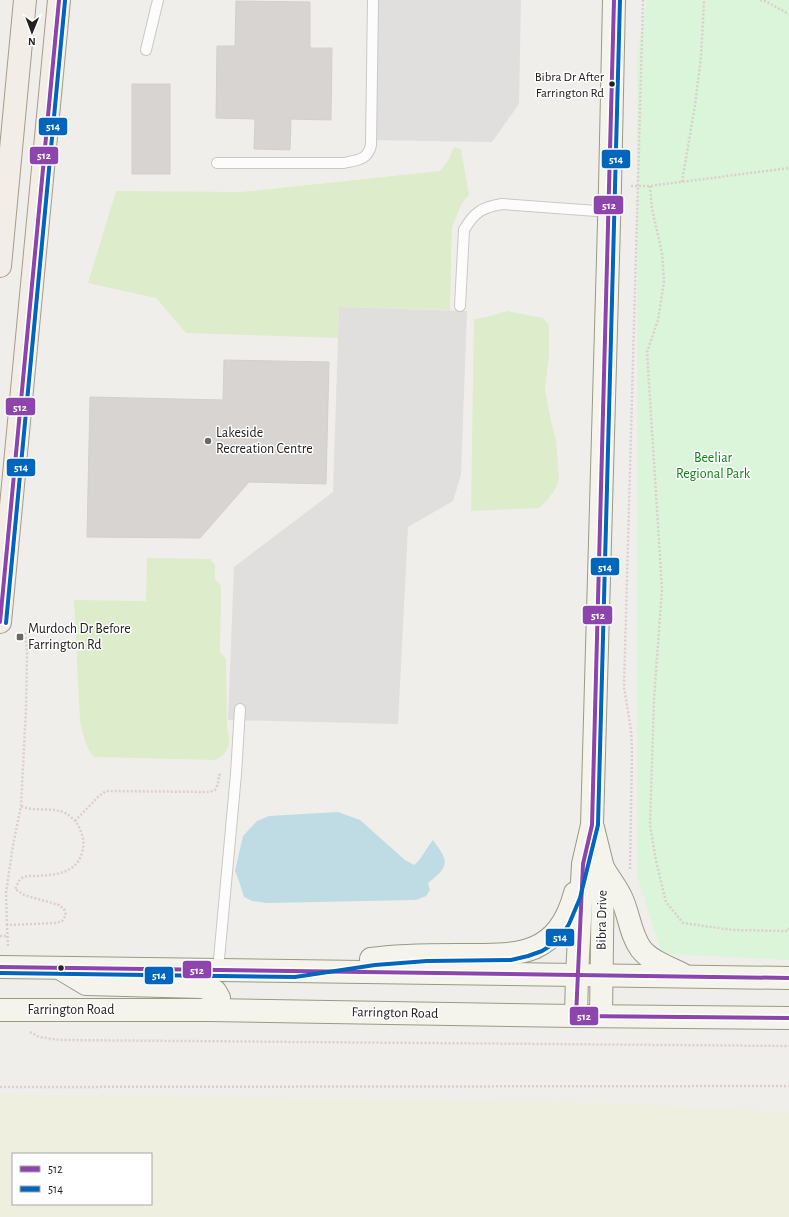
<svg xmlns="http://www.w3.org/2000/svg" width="789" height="1217" font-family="'Alegreya Sans',sans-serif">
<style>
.farmland{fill:#efefdf;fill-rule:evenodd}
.grass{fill:#ddeccb}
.park{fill:#daf5da}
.parking{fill:#e0dfde}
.water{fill:#bfdbe3}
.building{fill:#d7d4d2;stroke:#d3d0cc}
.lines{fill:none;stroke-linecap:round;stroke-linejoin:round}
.lane-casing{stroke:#c9c8c7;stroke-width:12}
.secondary-casing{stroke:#999a82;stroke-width:24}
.primary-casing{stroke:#a79c86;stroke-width:24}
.path{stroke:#dccecd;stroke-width:2.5;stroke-dasharray:2 2;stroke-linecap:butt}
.lane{stroke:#fdfcfc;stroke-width:10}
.secondary{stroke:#f4f4ed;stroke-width:22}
.primary{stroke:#f3ede7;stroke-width:22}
.bus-1-casing{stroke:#fff;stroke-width:7}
.bus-2-casing{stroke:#fff;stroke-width:7}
.bus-1{stroke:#8e44ad;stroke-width:4}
.bus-2{stroke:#0065bd;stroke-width:4}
.bus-dot{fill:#222;stroke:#fff;stroke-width:1.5}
.poi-dot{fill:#6a6968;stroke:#fff;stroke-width:1.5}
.labels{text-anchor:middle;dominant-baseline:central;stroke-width:3;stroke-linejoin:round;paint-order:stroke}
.bus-label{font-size:13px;fill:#222;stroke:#fff;text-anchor:end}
.poi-label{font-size:14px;fill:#222;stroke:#fff;text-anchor:start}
.park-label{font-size:14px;fill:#0c8416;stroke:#fff}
.street-label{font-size:14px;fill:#222;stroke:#fff}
.line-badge{stroke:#fff;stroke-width:1.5}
.badge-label{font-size:11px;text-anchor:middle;font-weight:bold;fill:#fff}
</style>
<rect width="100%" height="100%" fill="#f0eeeb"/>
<path class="farmland" d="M0 1094 602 1103 789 1112V1217H0ZM13 1154H151V1204H13Z"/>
<g class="grass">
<polygon points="454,147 461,149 469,195 461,205 452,227 450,310 339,307 338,338 186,333 156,298 88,283 116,191 242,192 440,171 448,161"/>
<polygon points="507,311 543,318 549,325 549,357 545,389 551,421 556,440 559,477 556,488 549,498 539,508 471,511 474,319 487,317"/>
<path d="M147 558 210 559 215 565V579L221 586 220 652 226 659 227 728C232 743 229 754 215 760L94 757C85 747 83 734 80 721L74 600 146 601Z"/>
</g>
<polygon class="park" points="647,0 789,0 789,960 662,954 637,876 637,57"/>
<g class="parking">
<polygon points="368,0 521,0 519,104 492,142 366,140"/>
<polygon points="339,307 467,311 461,475 453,501 408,527 398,724 228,720 234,567 333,492"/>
</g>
<path class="water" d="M338 812 360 820 405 860 414 865C422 859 426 848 433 840 448 861 451 865 428 883L430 890 426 896 416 900 267 903 252 901 244 897 238 878 235 871 243 836 257 821 269 816Z"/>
<g class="building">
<polygon points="236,1 310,2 310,48 332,48 331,120 291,119 290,150 254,149 255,119 216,118 217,46 235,46"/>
<rect x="132" y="84" width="38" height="90"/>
<polygon points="224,360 329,362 326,484 249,482 200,538 87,537 90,397 223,400"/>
</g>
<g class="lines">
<g class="lane-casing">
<g id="lane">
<polyline points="146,50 158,0"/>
<path d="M217 163H344C357 160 368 160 371 145L373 0"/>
<path d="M460 306 464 230C474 212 483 207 502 204L610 212"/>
<polyline points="218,970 236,774 240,709"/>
</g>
</g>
<g class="secondary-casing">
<g id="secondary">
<polyline points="593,828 603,868 601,1016"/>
<path d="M603 868C609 878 616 887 621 897 629 913 630 934 641 949 650 961 668 967 682 974"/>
<path d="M371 959C399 955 428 955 457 955 514 955 557 960 575 893"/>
<polyline points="0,967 789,978"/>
<polyline points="61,969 86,984 202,987 215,991 219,998 217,1004 209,1010"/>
<polyline points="0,1010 209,1010 576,1016 789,1018"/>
<polyline points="576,1016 577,975 583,864 592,825 610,187 614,0"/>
</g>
</g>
<g class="primary-casing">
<g id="primary">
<polyline points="0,266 25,0"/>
<polyline points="0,622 59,0"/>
</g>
</g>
<g class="path">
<polyline points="760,0 765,1 789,14"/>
<polyline points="682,182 695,105 701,57 704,0"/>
<polyline points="631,186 650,186 789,168"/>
<polyline points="650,186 652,209 662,253 664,281 658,320 647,352 662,589 654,699 650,825 656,861 666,902 683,923 733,930 788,931 789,928"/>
<polyline points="75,821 99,796 106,791 209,792 215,790 218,784 219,775 222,775"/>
<polyline points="630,869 632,751 631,730 624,687 643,0"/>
<polyline points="7,925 6,893 13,845 21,806 26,709 27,653 25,632"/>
<polyline points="0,936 7,936"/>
<path d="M8 946 7 925 56 923 62 921 66 915 64 909 59 905 24 895 15 889C17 886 18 881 21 879 25 875 31 876 36 876 54 875 76 874 82 853 84 846 84 839 81 832 78 823 72 816 63 812 49 807 34 812 21 806"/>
<polyline points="30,1032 39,1037 60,1040 789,1046"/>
<polyline points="0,1087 789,1086"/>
</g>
<use href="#lane" class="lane"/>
<use href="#secondary" class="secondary"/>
<use href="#primary" class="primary"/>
<g class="bus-1-casing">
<g id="bus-1">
<polyline points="614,0 592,825 583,864 576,1016 789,1018"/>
<polyline points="0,622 59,0"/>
<polyline points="0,967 789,978"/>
</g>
</g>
<g class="bus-2-casing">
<g id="bus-2">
<polyline points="6,623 65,1"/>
<polyline points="0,973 295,977 375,965 427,961 511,960 528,956 542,951 553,944 562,935 569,924 580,898 598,825 620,0"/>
</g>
</g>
<use href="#bus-1" class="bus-1"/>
<use href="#bus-2" class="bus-2"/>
</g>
<g class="bus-dot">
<circle cx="612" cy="84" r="3.5"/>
<circle cx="61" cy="968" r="3.5"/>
</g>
<g class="poi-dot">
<circle cx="208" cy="441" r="4"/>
<rect x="16" y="633" width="8" height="8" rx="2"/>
</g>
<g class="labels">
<g class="bus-label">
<text x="604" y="77">Bibra Dr After<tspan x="604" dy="16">Farrington Rd</tspan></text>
</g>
<g class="poi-label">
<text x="216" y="433">Lakeside<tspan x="216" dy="16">Recreation Centre</tspan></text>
<text x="28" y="629">Murdoch Dr Before<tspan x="28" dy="16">Farrington Rd</tspan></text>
</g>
<g class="park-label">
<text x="713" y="458">Beeliar<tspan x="713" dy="16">Regional Park</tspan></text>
</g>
<g class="street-label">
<text transform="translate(602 920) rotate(-89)">Bibra Drive</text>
<text x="71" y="1010">Farrington Road</text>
<text transform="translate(395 1013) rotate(1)">Farrington Road</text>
</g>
</g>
<g class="line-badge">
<rect x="38" y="117" width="30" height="19" rx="4" fill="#0065bd"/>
<rect x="29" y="146" width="30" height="19" rx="4" fill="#8e44ad"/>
<rect x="601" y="149" width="30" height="20" rx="4" fill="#0065bd"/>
<rect x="593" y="195" width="31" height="20" rx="4" fill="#8e44ad"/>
<rect x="5" y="397" width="31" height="19" rx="4" fill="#8e44ad"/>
<rect x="6" y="458" width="30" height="19" rx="4" fill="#0065bd"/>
<rect x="590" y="557" width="30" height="19" rx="4" fill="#0065bd"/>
<rect x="582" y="605" width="31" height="20" rx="4" fill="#8e44ad"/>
<rect x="545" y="928" width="30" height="19" rx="4" fill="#0065bd"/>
<rect x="182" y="960" width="30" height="19" rx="4" fill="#8e44ad"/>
<rect x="144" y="966" width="30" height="19" rx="4" fill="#0065bd"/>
<rect x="569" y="1006" width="30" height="20" rx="4" fill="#8e44ad"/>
</g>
<g class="badge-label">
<text x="53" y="130">514</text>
<text x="44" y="159">512</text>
<text x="616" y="163">514</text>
<text x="609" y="209">512</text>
<text x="20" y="411">512</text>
<text x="21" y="471">514</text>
<text x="605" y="571">514</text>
<text x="598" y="619">512</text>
<text x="560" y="941">514</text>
<text x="197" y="974">512</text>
<text x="159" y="979">514</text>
<text x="584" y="1020">512</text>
</g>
<rect x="12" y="1153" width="140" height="52" fill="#ffffff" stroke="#a7a7a7"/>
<rect x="20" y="1166" width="20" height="6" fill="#8e44ad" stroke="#a7a7a7"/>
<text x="48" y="1173" font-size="12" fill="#222222">512</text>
<rect x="20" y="1186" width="20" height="6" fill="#0065bd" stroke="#a7a7a7"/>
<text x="48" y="1193" font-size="12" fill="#222222">514</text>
<g transform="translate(32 32) rotate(181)" stroke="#ffffff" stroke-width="3" paint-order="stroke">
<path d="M0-3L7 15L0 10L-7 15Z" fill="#222222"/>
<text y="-6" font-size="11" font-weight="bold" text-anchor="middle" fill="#222222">N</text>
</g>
</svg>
